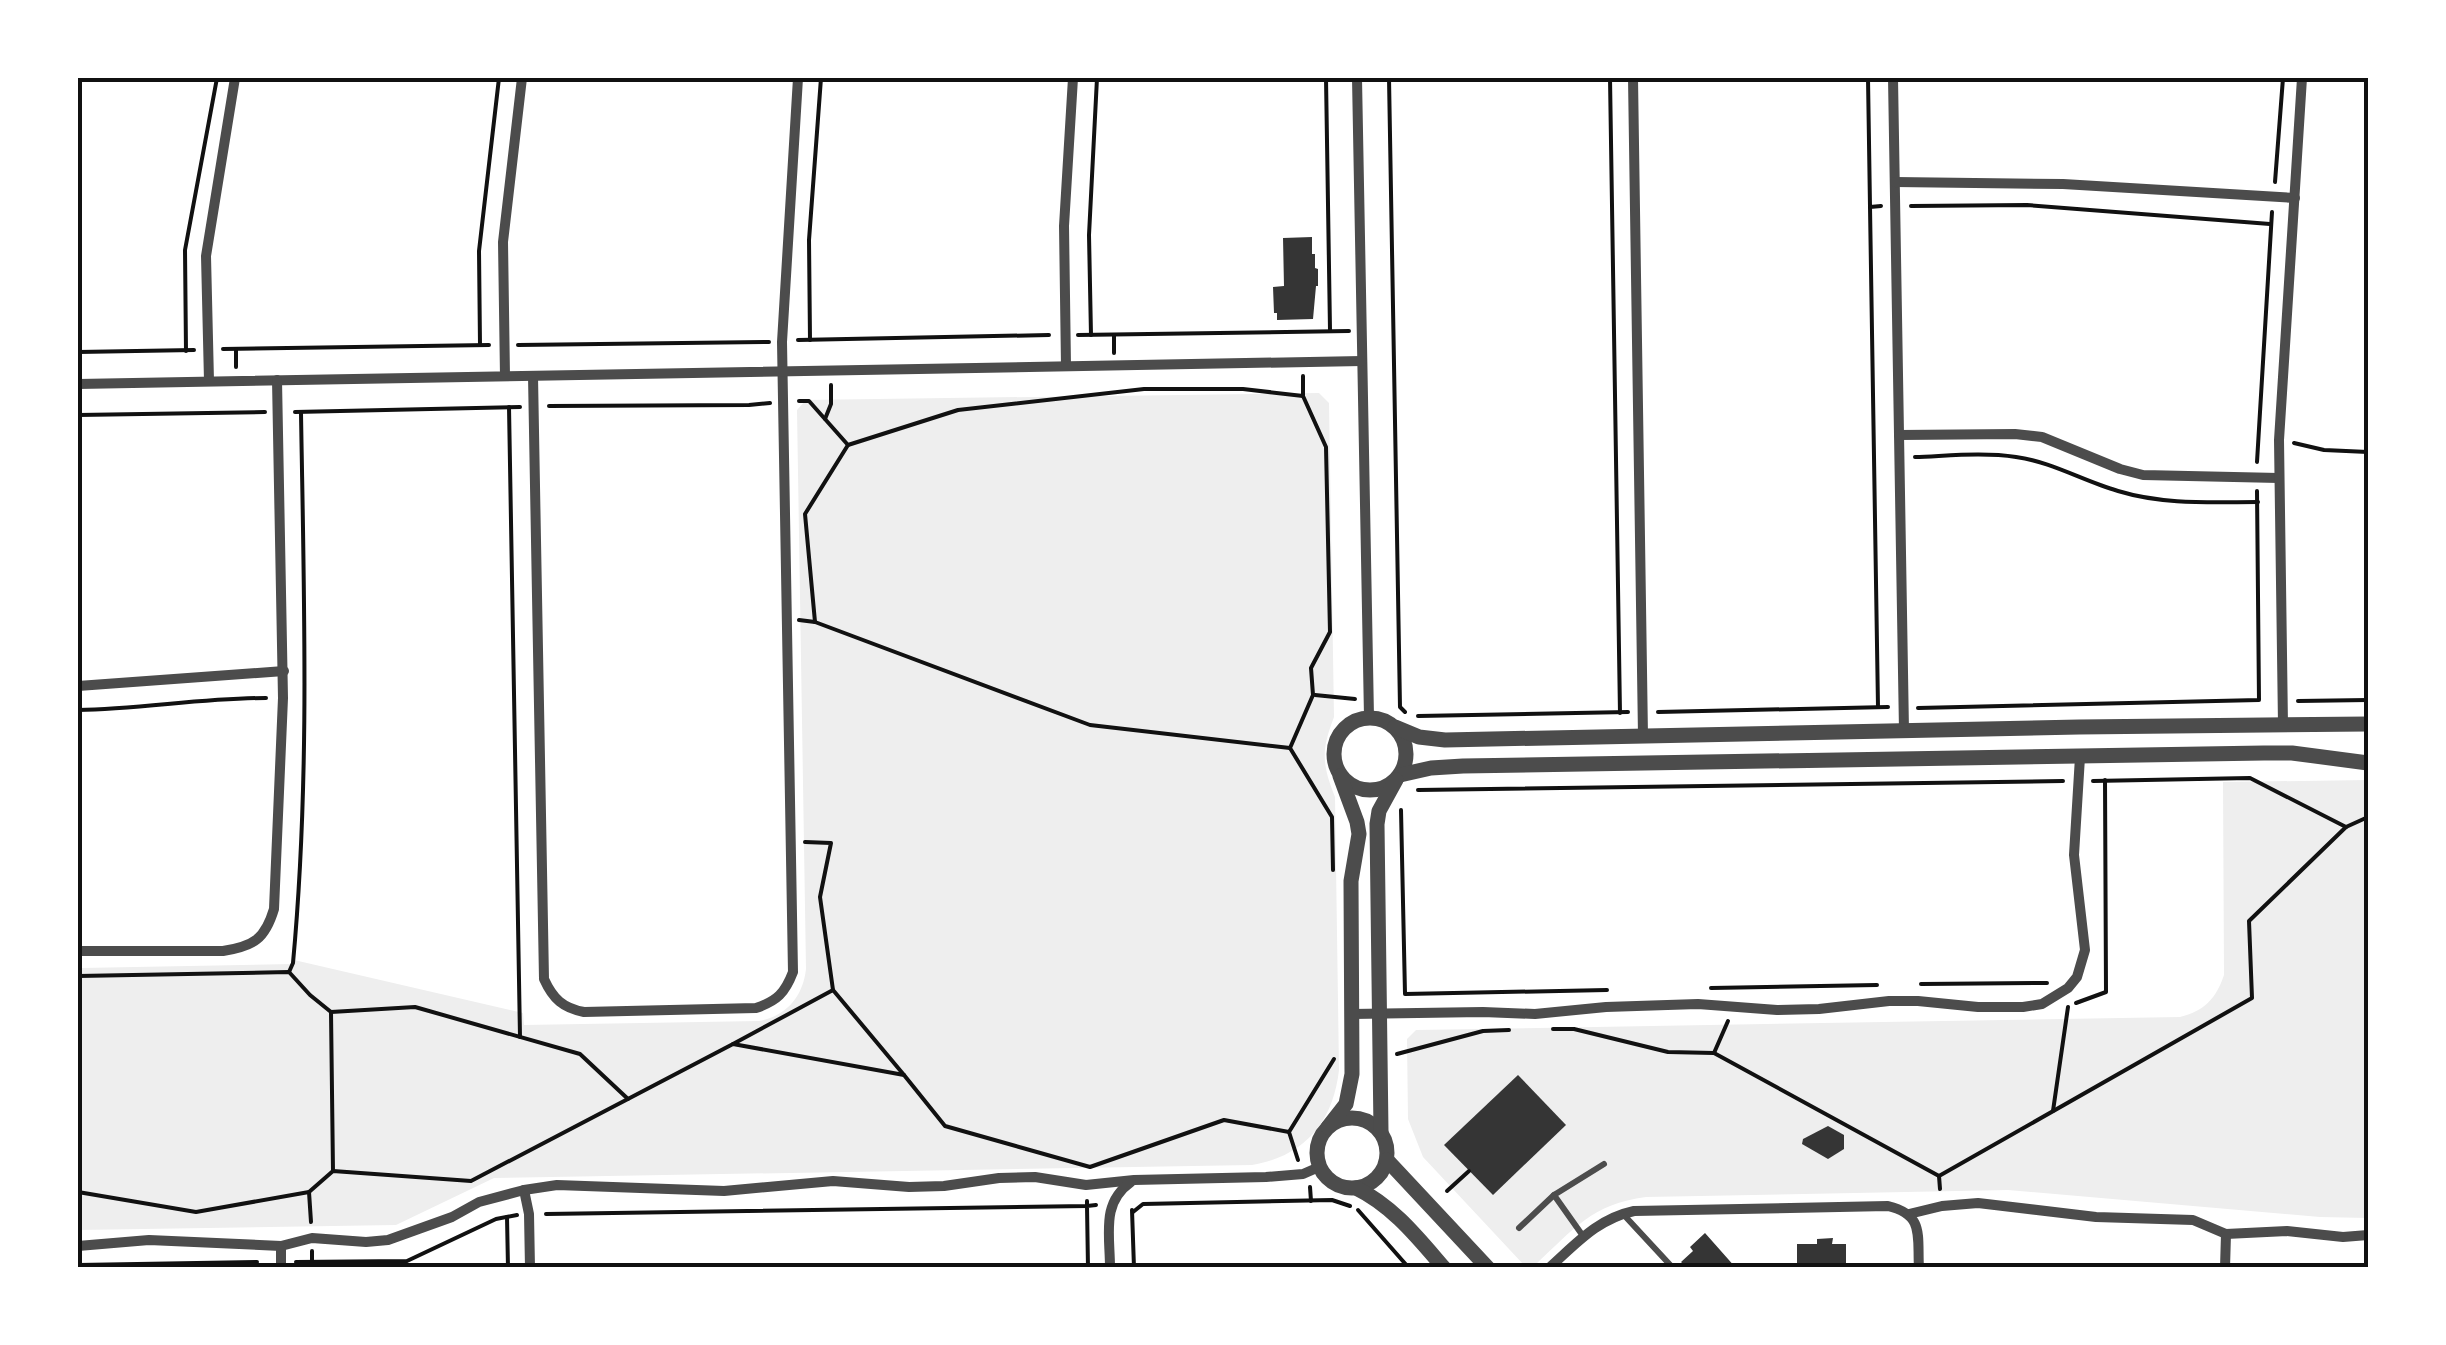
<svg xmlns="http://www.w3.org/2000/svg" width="2446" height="1345" font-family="Signika,sans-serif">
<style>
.green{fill:#eee}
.building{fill:#353535}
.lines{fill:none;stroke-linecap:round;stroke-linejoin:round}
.path{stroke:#111;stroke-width:4}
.service{stroke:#4c4c4c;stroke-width:6}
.minor{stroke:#4c4c4c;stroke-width:10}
.tertiary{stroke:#4c4c4c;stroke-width:15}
.neatline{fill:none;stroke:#111;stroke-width:4}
</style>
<rect width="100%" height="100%" fill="#fff"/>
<g class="green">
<path d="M1319 393 1329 403 1334 717C1321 751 1322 764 1335 797L1339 1070C1333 1122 1305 1156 1252 1165L494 1178 396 1225 78 1230V972L81 968 293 964 294 960 523 1013 524 1025 759 1021C787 1016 803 996 806 969L797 410 806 400Z"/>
<path d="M2368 780V1218L2320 1217 2008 1190 1646 1197C1592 1204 1574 1229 1536 1264H1523L1423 1157 1408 1119 1407 1039 1416 1030 2180 1017C2204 1011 2216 999 2224 975L2223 782Z"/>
</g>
<g class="building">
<polygon points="1312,237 1312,254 1315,254 1315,268 1318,269 1318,286 1316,286 1313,319 1277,320 1277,313 1274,313 1273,287 1284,286 1283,238"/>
<polygon points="1518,1075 1566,1125 1493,1195 1444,1145"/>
<polygon points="1828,1126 1844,1135 1844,1149 1828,1159 1802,1144 1803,1139"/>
<polygon points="1705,1233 1736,1268 1687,1268 1681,1262 1693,1251 1690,1247"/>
<polygon points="1833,1238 1832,1244 1846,1244 1846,1268 1797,1268 1797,1244 1817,1244 1817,1239"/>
</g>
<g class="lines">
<g class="path">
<polyline points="1326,78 1330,330"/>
<polyline points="1389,78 1400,707 1405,712"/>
<polyline points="1610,78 1620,713"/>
<polyline points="1868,78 1870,207 1881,206"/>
<polyline points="2275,182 2283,78"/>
<polyline points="1911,206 2027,205 2270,224"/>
<polyline points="1870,207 1878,707"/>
<polyline points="1078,335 1349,331"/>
<polyline points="1091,335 1089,235 1097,78"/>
<polyline points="1114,335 1114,353"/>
<polyline points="798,340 1049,335"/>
<polyline points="810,340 809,240 821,78"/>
<polyline points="480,345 479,251 499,78"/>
<polyline points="518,345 769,342"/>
<polyline points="223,349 489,345"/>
<polyline points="236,349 236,367"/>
<polyline points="186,351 185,250 217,78"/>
<polyline points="78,352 194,350"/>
<polyline points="1303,376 1303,396 1326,447 1330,632 1311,668 1313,695 1290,748 1332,817 1333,870"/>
<polyline points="799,401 809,401 848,445 958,410 1144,389 1243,389 1303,396"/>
<polyline points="549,406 749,405 770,403"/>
<polyline points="509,407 520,1037"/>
<polyline points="295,412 520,407"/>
<polyline points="78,415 265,412"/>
<polyline points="825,419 831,404 831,385"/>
<polyline points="2294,443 2324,450 2368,452"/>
<path d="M1915 457C1947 456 1983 452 2016 457 2052 462 2083 481 2118 491 2164 505 2211 502 2258 502"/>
<polyline points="2257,462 2272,212"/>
<polyline points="799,620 815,622 1090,725 1290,748"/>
<polyline points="815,622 805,514 848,445"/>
<polyline points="1315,695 1355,699"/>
<polyline points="2298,701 2368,700"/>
<polyline points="1918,708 2259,700 2257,491"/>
<path d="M78 710C141 709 203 698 266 698"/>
<polyline points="1658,712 1888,707"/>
<polyline points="1418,716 1628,712"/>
<polyline points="2093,781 2250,778 2346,827"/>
<polyline points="1418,790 2063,781"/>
<polyline points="1401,810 1405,994 1607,990"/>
<polyline points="805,842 831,843 820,897 833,990"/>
<path d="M289 972 293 963C310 780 304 597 301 413"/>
<polyline points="78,976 289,972 310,995 331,1012 415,1007 580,1054 628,1099"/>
<polyline points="1921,984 2047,983"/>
<polyline points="1711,988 1877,985"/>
<polyline points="2076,1003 2106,992 2105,780"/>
<polyline points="331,1012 333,1171"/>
<polyline points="1553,1029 1574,1029 1668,1052 1714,1053 1939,1176"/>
<polyline points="733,1044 833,990 904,1075"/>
<polyline points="1714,1053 1728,1021"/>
<polyline points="1397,1054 1483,1031 1509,1030"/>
<polyline points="2053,1111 2068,1007"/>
<polyline points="1298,1160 1289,1132 1334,1059"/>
<polyline points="1310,1187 1311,1201"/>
<polyline points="1940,1189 1939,1176 2252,998 2249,921 2346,827 2368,817"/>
<polyline points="1447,1191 1469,1171"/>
<polyline points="78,1192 196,1212 309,1192 333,1171 471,1181 733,1044 904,1075 945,1126 1090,1167 1224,1120 1289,1132"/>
<polyline points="309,1192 311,1222"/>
<polyline points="1132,1210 1134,1268"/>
<polyline points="1358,1210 1409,1268"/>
<polyline points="1133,1212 1143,1204 1332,1200 1350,1206"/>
<polyline points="546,1214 1087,1206 1087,1201"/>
<polyline points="507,1217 508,1268"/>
<polyline points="296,1262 407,1261 496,1219 517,1215"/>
<polyline points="78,1265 257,1262"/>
<polyline points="308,1268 312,1262 312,1251"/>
<polyline points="1088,1268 1087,1206 1096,1205"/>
</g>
<g class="service">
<polyline points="1623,1214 1673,1268"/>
<polyline points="1519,1228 1554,1195"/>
<polyline points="1583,1236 1554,1195 1604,1164"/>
</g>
<g class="minor">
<polyline points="1357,78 1369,717"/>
<polyline points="1633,78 1643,736"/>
<polyline points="1893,78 1904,731"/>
<polyline points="1895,182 2063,184 2295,198"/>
<polyline points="1066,366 1064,226 1073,78"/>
<polyline points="505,376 503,242 522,78"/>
<path d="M533 376 544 979C553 999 563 1008 584 1012L756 1008C777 1001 785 993 793 972L782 342 798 78"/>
<polyline points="209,381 206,256 235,78"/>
<polyline points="78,384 1362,361"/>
<polyline points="1899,435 2015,434 2042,437 2120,469 2143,475 2279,478"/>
<polyline points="78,686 284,671"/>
<polyline points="2283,725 2279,440 2302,78"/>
<path d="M78 951H223C254 946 265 939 274 909L283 698 277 380"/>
<polyline points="1352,1014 1483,1012 1535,1014 1606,1007 1698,1004 1777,1010 1819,1009 1889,1001 1918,1001 1978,1007 2023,1007 2042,1004 2068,988 2077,977 2085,950 2074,855 2080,757"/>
<polyline points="524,1190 529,1214 530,1268"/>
<polyline points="1909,1214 1942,1206 1978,1203 2096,1217 2193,1220 2226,1234 2287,1231 2343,1237 2368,1235"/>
<polyline points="78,1246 149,1240 281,1246 312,1238 366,1242 388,1240 452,1217 479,1202 524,1190 557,1185 724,1191 833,1181 909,1187 944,1186 999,1178 1035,1177 1086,1185 1134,1180 1266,1177 1303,1174 1319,1167"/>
<polyline points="281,1246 281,1268"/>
<path d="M1110 1268C1110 1234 1101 1203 1131 1182"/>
<path d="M1549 1268C1576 1244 1597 1219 1634 1211L1888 1206C1925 1215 1917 1236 1919 1268"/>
<polyline points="2225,1268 2226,1234"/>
</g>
<g class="tertiary">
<circle cx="1370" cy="754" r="36"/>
<polyline points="1395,727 1419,737 1445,740 2079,727 2368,724"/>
<polyline points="1400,775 1431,768 1463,766 2264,753 2292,753 2368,763"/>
<circle cx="1352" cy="1153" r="35"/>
<polyline points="1328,1127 1346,1104 1352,1074 1351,881 1359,834 1357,822 1340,776"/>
<polyline points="1381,1131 1377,824 1379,811 1396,780"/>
<polyline points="1387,1160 1488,1268"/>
<path d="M1356 1188C1393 1206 1418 1238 1444 1268"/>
</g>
</g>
<rect width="2446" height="1345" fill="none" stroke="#ffffff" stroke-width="160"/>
<rect x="80" y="80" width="2286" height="1185" class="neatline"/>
</svg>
